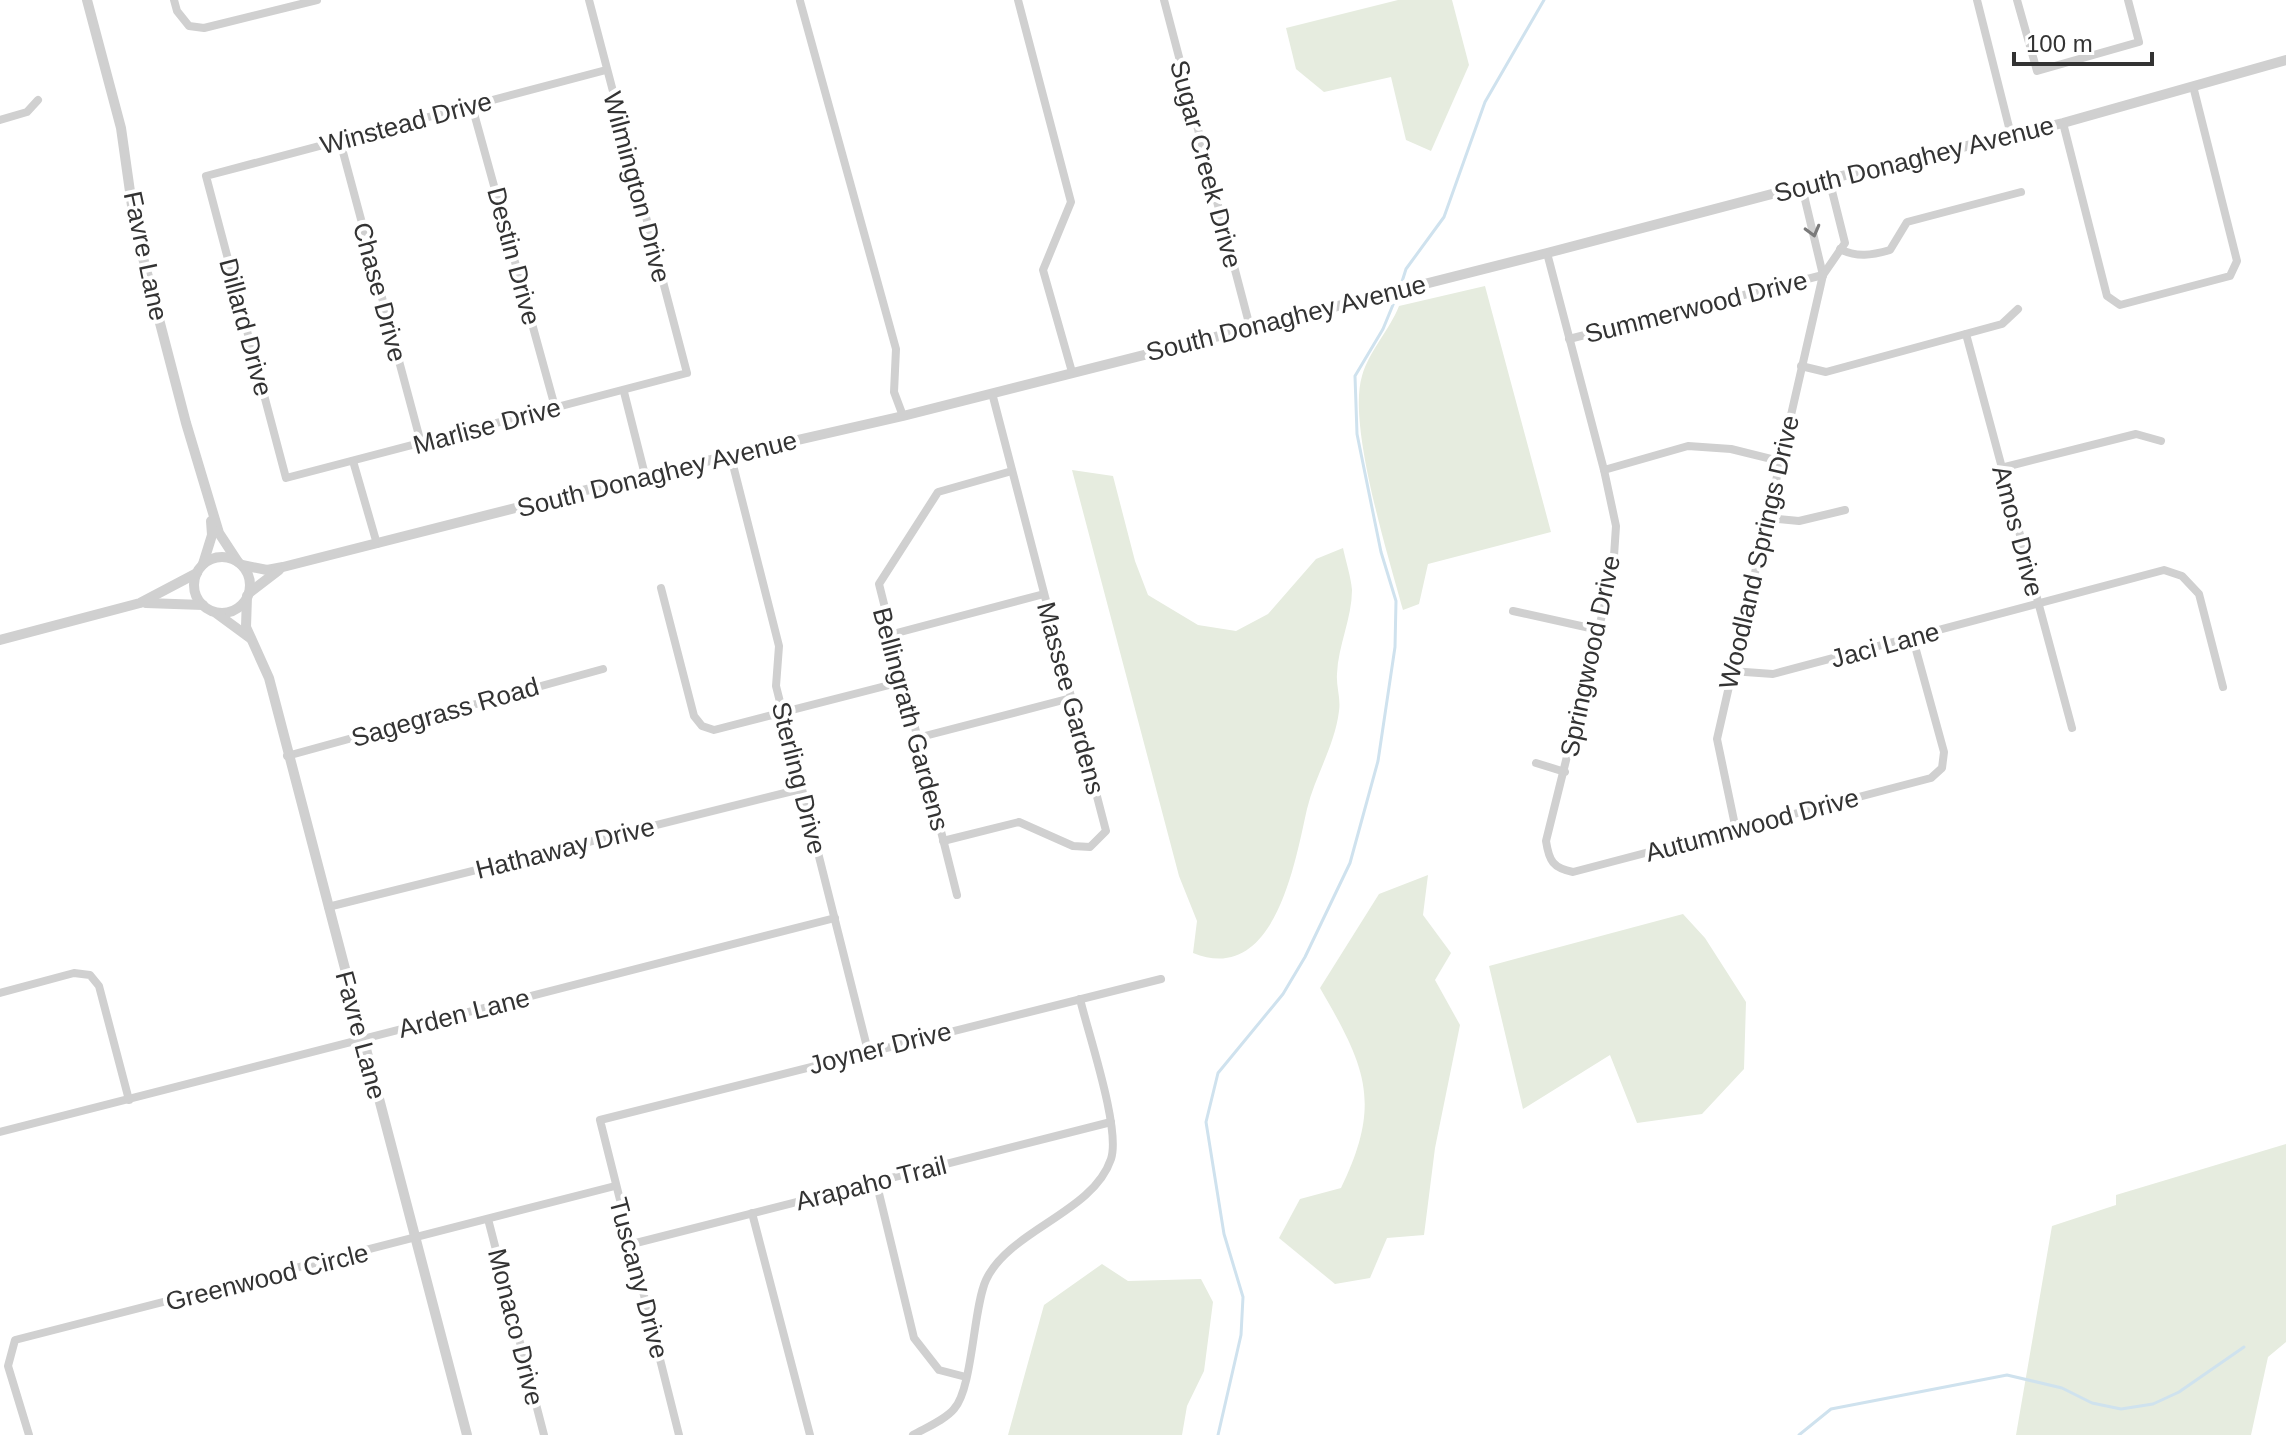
<svg xmlns="http://www.w3.org/2000/svg" width="2286" height="1435" font-family="Helvetica,sans-serif">
<style>
.green{fill:#e6ecdf}
.lines{fill:none;stroke-linecap:round;stroke-linejoin:round}
.stream{stroke:#cfe2ee;stroke-width:3}
.minor{stroke:#d0d0d0;stroke-width:8}
.tertiary{stroke:#d0d0d0;stroke-width:10}
.oneway{stroke:#7a7a7a}
.labels{text-anchor:middle;dominant-baseline:central;stroke-width:8;stroke-linejoin:round;paint-order:stroke}
.street-label{font-size:26px;fill:#333;stroke:#fff}
</style>
<rect width="100%" height="100%" fill="#fff"/>
<g class="green">
<polygon points="1398,0 1452,0 1469,65 1431,151 1406,140 1391,77 1324,92 1296,69 1286,28"/>
<path d="M1485 286 1551 532 1428 564 1419 604 1403 610C1389 558 1347 425 1362 376 1369 351 1389 331 1399 306Z"/>
<path d="M1072 470 1113 476 1135 561 1148 595 1198 625 1236 631 1268 614 1316 559 1343 548C1346 562 1351 577 1352 590 1352 618 1338 646 1337 674 1336 686 1341 699 1339 711 1335 745 1315 776 1307 809 1295 862 1275 986 1193 953L1197 921 1179 876Z"/>
<path d="M1428 875 1423 915 1451 953 1435 980 1460 1025 1435 1148 1424 1235 1387 1238 1370 1278 1335 1284 1279 1238 1300 1199 1341 1188C1383 1102 1365 1066 1320 988L1379 894Z"/>
<polygon points="1683,914 1705,938 1746,1002 1744,1069 1702,1114 1637,1123 1610,1055 1523,1109 1489,966"/>
<polygon points="2286,1144 2286,1342 2268,1357 2251,1435 2016,1435 2052,1226 2116,1205 2116,1195"/>
<polygon points="1102,1264 1128,1281 1201,1279 1213,1302 1204,1371 1187,1406 1182,1435 1008,1435 1044,1305"/>
</g>
<g class="lines">
<g class="stream">
<polyline points="1400,288 1406,269 1444,217 1485,102 1544,0"/>
<polyline points="1218,1435 1241,1335 1243,1297 1224,1234 1206,1122 1218,1073 1283,994 1305,957 1350,863 1378,761 1395,647 1396,601 1381,552 1357,434 1355,376 1383,329 1397,295"/>
<polyline points="1799,1435 1831,1409 2007,1375 2062,1388 2092,1403 2121,1409 2153,1404 2179,1392 2244,1347"/>
</g>
<g class="minor">
<polyline points="174,0 177,11 189,26 204,28 317,0"/>
<polyline points="589,0 687,373 286,478 206,176 606,70"/>
<polyline points="1018,0 1071,202 1043,270 1072,372"/>
<polyline points="1164,0 1250,327"/>
<polyline points="1977,0 2011,135"/>
<polyline points="2017,0 2037,71 2139,42 2128,0"/>
<polyline points="800,1 896,349 894,392 903,416"/>
<polyline points="472,106 555,407"/>
<polyline points="0,120 27,112 38,100"/>
<polyline points="2063,123 2107,296 2120,305 2230,276 2237,261 2193,86"/>
<polyline points="340,141 421,443"/>
<polyline points="1802,187 1823,275"/>
<path d="M1840 249C1857 258 1872 255 1890 250L1907 222 2021 192"/>
<path d="M1547 253 1604 470 1616 526 1613 571 1546 841C1549 861 1553 868 1573 872L1931 778 1942 768 1944 752 1913 639"/>
<polyline points="1966,334 2072,728"/>
<polyline points="1569,339 1823,275"/>
<polyline points="1801,366 1826,372 2002,324 2018,309"/>
<polyline points="624,392 645,475"/>
<polyline points="731,457 779,646 776,686 868,1051"/>
<polyline points="353,461 377,544"/>
<polyline points="2001,468 2136,434 2161,441"/>
<polyline points="1604,470 1688,446 1731,449 1780,461"/>
<polyline points="1767,518 1799,521 1845,510"/>
<polyline points="661,588 694,716 702,726 714,730 901,682"/>
<polyline points="1513,611 1599,630"/>
<polyline points="889,635 1044,594"/>
<polyline points="1731,671 1773,674 2164,570 2182,576 2199,594 2223,687"/>
<polyline points="917,738 1071,698"/>
<polyline points="287,756 603,669"/>
<polyline points="1536,763 1565,772"/>
<polyline points="1736,830 1717,739 1823,275 1845,243 1829,179"/>
<polyline points="943,841 1019,822 1073,846 1090,847 1106,831 992,393"/>
<polyline points="957,895 879,584 938,492 1012,471"/>
<polyline points="328,907 801,789"/>
<polyline points="0,993 74,973 90,975 99,986 129,1100"/>
<polyline points="0,1132 835,918"/>
<polyline points="876,1181 914,1338 939,1370 966,1377"/>
<polyline points="752,1213 810,1435"/>
<polyline points="488,1219 544,1435"/>
<polyline points="632,1244 1111,1122"/>
<polyline points="29,1435 8,1366 15,1340 615,1186"/>
<polyline points="679,1435 600,1120 1161,979"/>
<path d="M913 1435C925 1428 945 1420 954 1409 973 1388 973 1308 986 1280 1009 1230 1093 1213 1111 1159 1121 1129 1088 1033 1080 999"/>
</g>
<g class="tertiary">
<polyline points="87,0 121,128 135,227 186,423 219,533 238,562"/>
<circle cx="222" cy="585" r="28"/>
<polyline points="203,564 212,535 211,521"/>
<polyline points="242,565 267,570 283,567 645,475 903,416 1547,253 1829,179 2063,123 2286,60"/>
<polyline points="249,593 279,570"/>
<polyline points="247,596 246,627 269,678 467,1435"/>
<polyline points="146,603 203,605"/>
<polyline points="216,613 250,638"/>
<polyline points="0,640 140,603 197,573"/>
</g>
</g>
<defs><path id="oneway-chevron" d="M-2-3.5L2.5 0L-2 3.5" fill="none" stroke-width="1.6" stroke-linecap="round" stroke-linejoin="round" transform="scale(2)"/></defs>
<use class="oneway" href="#oneway-chevron" transform="translate(1813 231) rotate(75)"/>
<g class="labels">
<g class="street-label">
<text transform="translate(406 123) rotate(-15)">Winstead Drive</text>
<text transform="translate(1914 159) rotate(-14)">South Donaghey Avenue</text>
<text transform="translate(1206 164) rotate(75)">Sugar Creek Drive</text>
<text transform="translate(637 187) rotate(75)">Wilmington Drive</text>
<text transform="translate(146 256) rotate(78)">Favre Lane</text>
<text transform="translate(514 256) rotate(75)">Destin Drive</text>
<text transform="translate(380 292) rotate(75)">Chase Drive</text>
<text transform="translate(1696 307) rotate(-14)">Summerwood Drive</text>
<text transform="translate(1286 318) rotate(-14)">South Donaghey Avenue</text>
<text transform="translate(246 327) rotate(75)">Dillard Drive</text>
<text transform="translate(487 426) rotate(-15)">Marlise Drive</text>
<text transform="translate(657 474) rotate(-14)">South Donaghey Avenue</text>
<text transform="translate(2018 531) rotate(75)">Amos Drive</text>
<text transform="translate(1759 552) rotate(-77)">Woodland Springs Drive</text>
<text transform="translate(1885 645) rotate(-15)">Jaci Lane</text>
<text transform="translate(1590 656) rotate(-78)">Springwood Drive</text>
<text transform="translate(1071 698) rotate(75)">Massee Gardens</text>
<text transform="translate(445 712) rotate(-16)">Sagegrass Road</text>
<text transform="translate(911 719) rotate(75)">Bellingrath Gardens</text>
<text transform="translate(799 778) rotate(76)">Sterling Drive</text>
<text transform="translate(1752 825) rotate(-15)">Autumnwood Drive</text>
<text transform="translate(565 848) rotate(-14)">Hathaway Drive</text>
<text transform="translate(464 1013) rotate(-14)">Arden Lane</text>
<text transform="translate(361 1035) rotate(75)">Favre Lane</text>
<text transform="translate(880 1048) rotate(-14)">Joyner Drive</text>
<text transform="translate(871 1183) rotate(-14)">Arapaho Trail</text>
<text transform="translate(267 1277) rotate(-14)">Greenwood Circle</text>
<text transform="translate(639 1278) rotate(75)">Tuscany Drive</text>
<text transform="translate(516 1327) rotate(76)">Monaco Drive</text>
</g>
</g>
<path d="M2014 52v12h138v-12" fill="none" stroke="#333333" stroke-width="4"/>
<text x="2026" y="52" font-size="24" fill="#333333" stroke="#ffffff" stroke-width="6" paint-order="stroke">100 m</text>
</svg>
